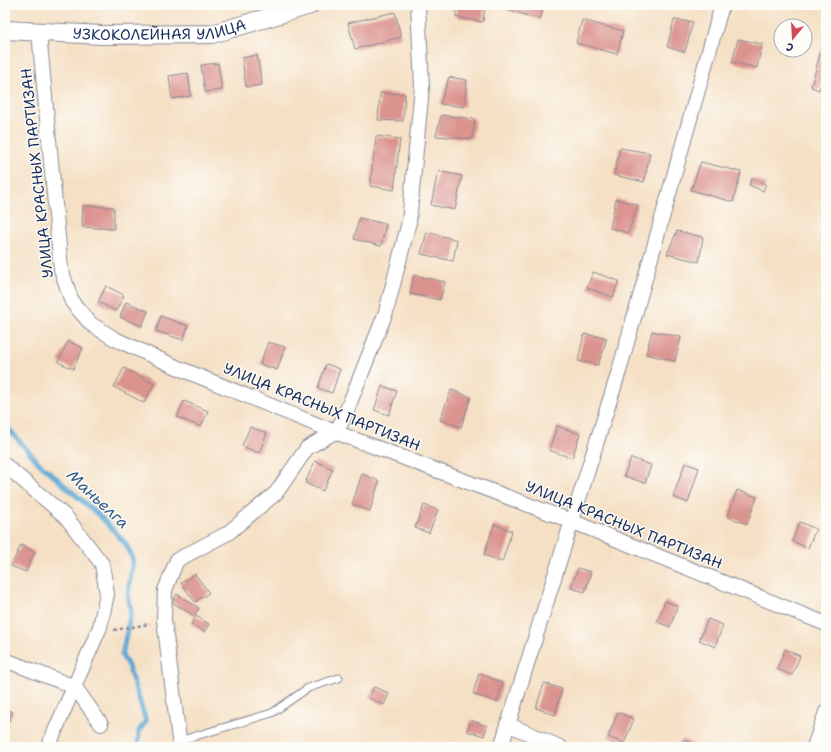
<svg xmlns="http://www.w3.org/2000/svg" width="831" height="752" font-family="'Shantell Sans',sans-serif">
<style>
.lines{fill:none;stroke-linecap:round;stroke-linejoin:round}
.stream{stroke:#5da9d5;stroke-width:5}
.building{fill:#db938e}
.service-casing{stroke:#888892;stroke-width:9}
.minor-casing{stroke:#888892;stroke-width:16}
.tertiary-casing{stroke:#888892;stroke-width:20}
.path{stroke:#888892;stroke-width:2.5;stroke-dasharray:3 3;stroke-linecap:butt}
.service{stroke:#fff;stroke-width:7}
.minor{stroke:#fff;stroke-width:14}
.tertiary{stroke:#fff;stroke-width:18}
.labels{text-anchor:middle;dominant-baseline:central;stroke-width:3;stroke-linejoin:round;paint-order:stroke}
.street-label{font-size:15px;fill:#1b2f5e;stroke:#fdfcf7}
.water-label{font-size:16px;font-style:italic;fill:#325a88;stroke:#fdfcf7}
</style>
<rect width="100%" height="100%" fill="#fdfcf7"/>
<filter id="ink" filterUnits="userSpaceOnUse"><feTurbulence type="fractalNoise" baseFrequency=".025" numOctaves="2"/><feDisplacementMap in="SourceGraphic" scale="8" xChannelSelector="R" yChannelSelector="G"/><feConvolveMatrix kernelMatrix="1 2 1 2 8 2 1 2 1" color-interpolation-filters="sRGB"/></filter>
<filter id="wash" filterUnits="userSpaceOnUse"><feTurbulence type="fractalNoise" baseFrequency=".012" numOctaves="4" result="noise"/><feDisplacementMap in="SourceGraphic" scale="16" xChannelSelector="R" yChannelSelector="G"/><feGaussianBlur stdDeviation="0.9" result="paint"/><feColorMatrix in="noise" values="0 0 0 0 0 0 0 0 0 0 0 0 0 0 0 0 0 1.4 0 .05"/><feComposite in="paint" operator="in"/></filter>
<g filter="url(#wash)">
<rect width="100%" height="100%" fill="#f5e0c5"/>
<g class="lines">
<g class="stream">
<polyline points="5,199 7,214 5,224"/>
<polyline points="5,425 39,463 102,518 126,544 133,560 128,593 131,612 122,655 128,666 146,721 139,731 138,747"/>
</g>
</g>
<g id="blocks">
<g class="building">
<polygon points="456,5 485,5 483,22 456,17"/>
<polygon points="507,5 544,5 540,20 506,9"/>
<polygon points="395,12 401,37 355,49 348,23"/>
<polygon points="582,20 623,31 617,54 576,43"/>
<polygon points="674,20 693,22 685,52 667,47"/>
<polygon points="738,39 762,44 757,68 732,62"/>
<polygon points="821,50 826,51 826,68 819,90 811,87"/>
<polygon points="257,55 262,85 246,87 242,58"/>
<polygon points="218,63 222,90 205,92 201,65"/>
<polygon points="188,73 191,96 172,99 169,76"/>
<polygon points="449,77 467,80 464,107 440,104"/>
<polygon points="380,93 405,94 403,121 378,120"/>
<polygon points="441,115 475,119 472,139 436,136"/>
<polygon points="376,136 400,139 394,190 370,186"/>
<polygon points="620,148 650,153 644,182 614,175"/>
<polygon points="701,162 741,172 733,202 691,190"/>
<polygon points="438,171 462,176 455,210 431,205"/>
<polygon points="752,178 766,184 763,191 749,185"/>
<polygon points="616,199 638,205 628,233 610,228"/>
<polygon points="83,206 114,207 114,229 82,227"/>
<polygon points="359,218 386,224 381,246 354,239"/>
<polygon points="677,231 703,237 699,262 667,254"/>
<polygon points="427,232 457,240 453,261 421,254"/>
<polygon points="593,272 619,281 613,297 587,288"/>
<polygon points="414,275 445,282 440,300 410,294"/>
<polygon points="106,286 124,295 116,311 98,302"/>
<polygon points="126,302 148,311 142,326 120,317"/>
<polygon points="161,316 188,326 183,340 156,331"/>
<polygon points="652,331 681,337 675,361 646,354"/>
<polygon points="584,334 607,338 598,365 578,361"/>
<polygon points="68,341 83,348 73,369 58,362"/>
<polygon points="268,342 285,347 277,370 260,364"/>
<polygon points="326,364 340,369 332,393 318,388"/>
<polygon points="124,368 154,384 144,403 114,387"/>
<polygon points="382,386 397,391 389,415 374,410"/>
<polygon points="451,390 471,397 461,427 440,420"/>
<polygon points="184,401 208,411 201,427 177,417"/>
<polygon points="557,426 580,434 572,458 549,450"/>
<polygon points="250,427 267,433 259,453 242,446"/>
<polygon points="631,458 651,465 645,483 624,476"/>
<polygon points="315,461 333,469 323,491 305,483"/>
<polygon points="685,463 699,468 688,503 673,497"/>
<polygon points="362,474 379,481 370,511 352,504"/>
<polygon points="737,490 757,497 747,524 728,517"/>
<polygon points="424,505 438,510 429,533 415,528"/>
<polygon points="800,522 816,529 808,548 792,541"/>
<polygon points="494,524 512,531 502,562 484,555"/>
<polygon points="21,545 35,552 26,572 11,566"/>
<polygon points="578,568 591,572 585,592 571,588"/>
<polygon points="195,574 209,593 195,602 181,583"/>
<polygon points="177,594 199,608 194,616 172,602"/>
<polygon points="665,601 678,606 670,627 657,622"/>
<polygon points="196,616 209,624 204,632 191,624"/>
<polygon points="708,619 723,625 715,647 699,640"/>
<polygon points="785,649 800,656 792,675 777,669"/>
<polygon points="479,673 503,683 497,702 473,694"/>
<polygon points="544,683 562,689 555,715 536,708"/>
<polygon points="374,687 389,693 384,705 369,698"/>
<polygon points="5,709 13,712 5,729"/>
<polygon points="618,712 634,719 624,743 608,737"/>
<polygon points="471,720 487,726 484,736 467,731"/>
<polygon points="683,739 700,747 680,747"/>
</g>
</g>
</g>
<g filter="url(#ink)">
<use href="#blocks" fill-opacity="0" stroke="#888892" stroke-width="1"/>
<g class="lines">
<g class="service-casing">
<polyline id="service" points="179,741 272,713 308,688 339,678"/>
</g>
<g class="minor-casing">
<g id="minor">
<polyline points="39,32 61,269 72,302 91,324 115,339 181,369 335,432 571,521 826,624"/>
<polyline points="5,465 66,517 102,564 107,594 100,627 48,747"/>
<polyline points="5,660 75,687 101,724"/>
<polyline points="507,724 560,747"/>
<polyline points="180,747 164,620 165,590 177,560 228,533 276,493 307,448 335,432 343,420 386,312 409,222 422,87 418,5"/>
<polyline points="501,747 619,371 722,5"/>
<polyline points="814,747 826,712"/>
</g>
</g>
<g class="tertiary-casing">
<g id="tertiary">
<path id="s1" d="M5 30 102 35 212 34 310 5"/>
</g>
</g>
<polyline class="path" points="114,630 150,624"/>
<use href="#service" class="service"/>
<use href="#minor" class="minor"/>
<use href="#tertiary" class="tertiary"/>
</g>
</g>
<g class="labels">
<g class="street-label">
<text stroke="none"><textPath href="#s1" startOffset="155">УЗКОКОЛЕЙНАЯ УЛИЦА</textPath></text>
<text transform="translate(37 173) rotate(-96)">УЛИЦА КРАСНЫХ ПАРТИЗАН</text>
<text transform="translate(322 407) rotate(22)">УЛИЦА КРАСНЫХ ПАРТИЗАН</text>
<text transform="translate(624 525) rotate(22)">УЛИЦА КРАСНЫХ ПАРТИЗАН</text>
</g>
<g class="water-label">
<text transform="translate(98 499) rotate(43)">Маньелга</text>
</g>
</g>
<rect width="831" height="752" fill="none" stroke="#fdfcf7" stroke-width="20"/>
<g transform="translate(793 38) rotate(198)"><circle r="19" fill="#fdfcf7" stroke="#a3aaba"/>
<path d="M0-3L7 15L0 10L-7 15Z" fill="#d1495b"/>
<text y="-6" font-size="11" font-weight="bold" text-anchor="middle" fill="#1b2f5e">С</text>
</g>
</svg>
